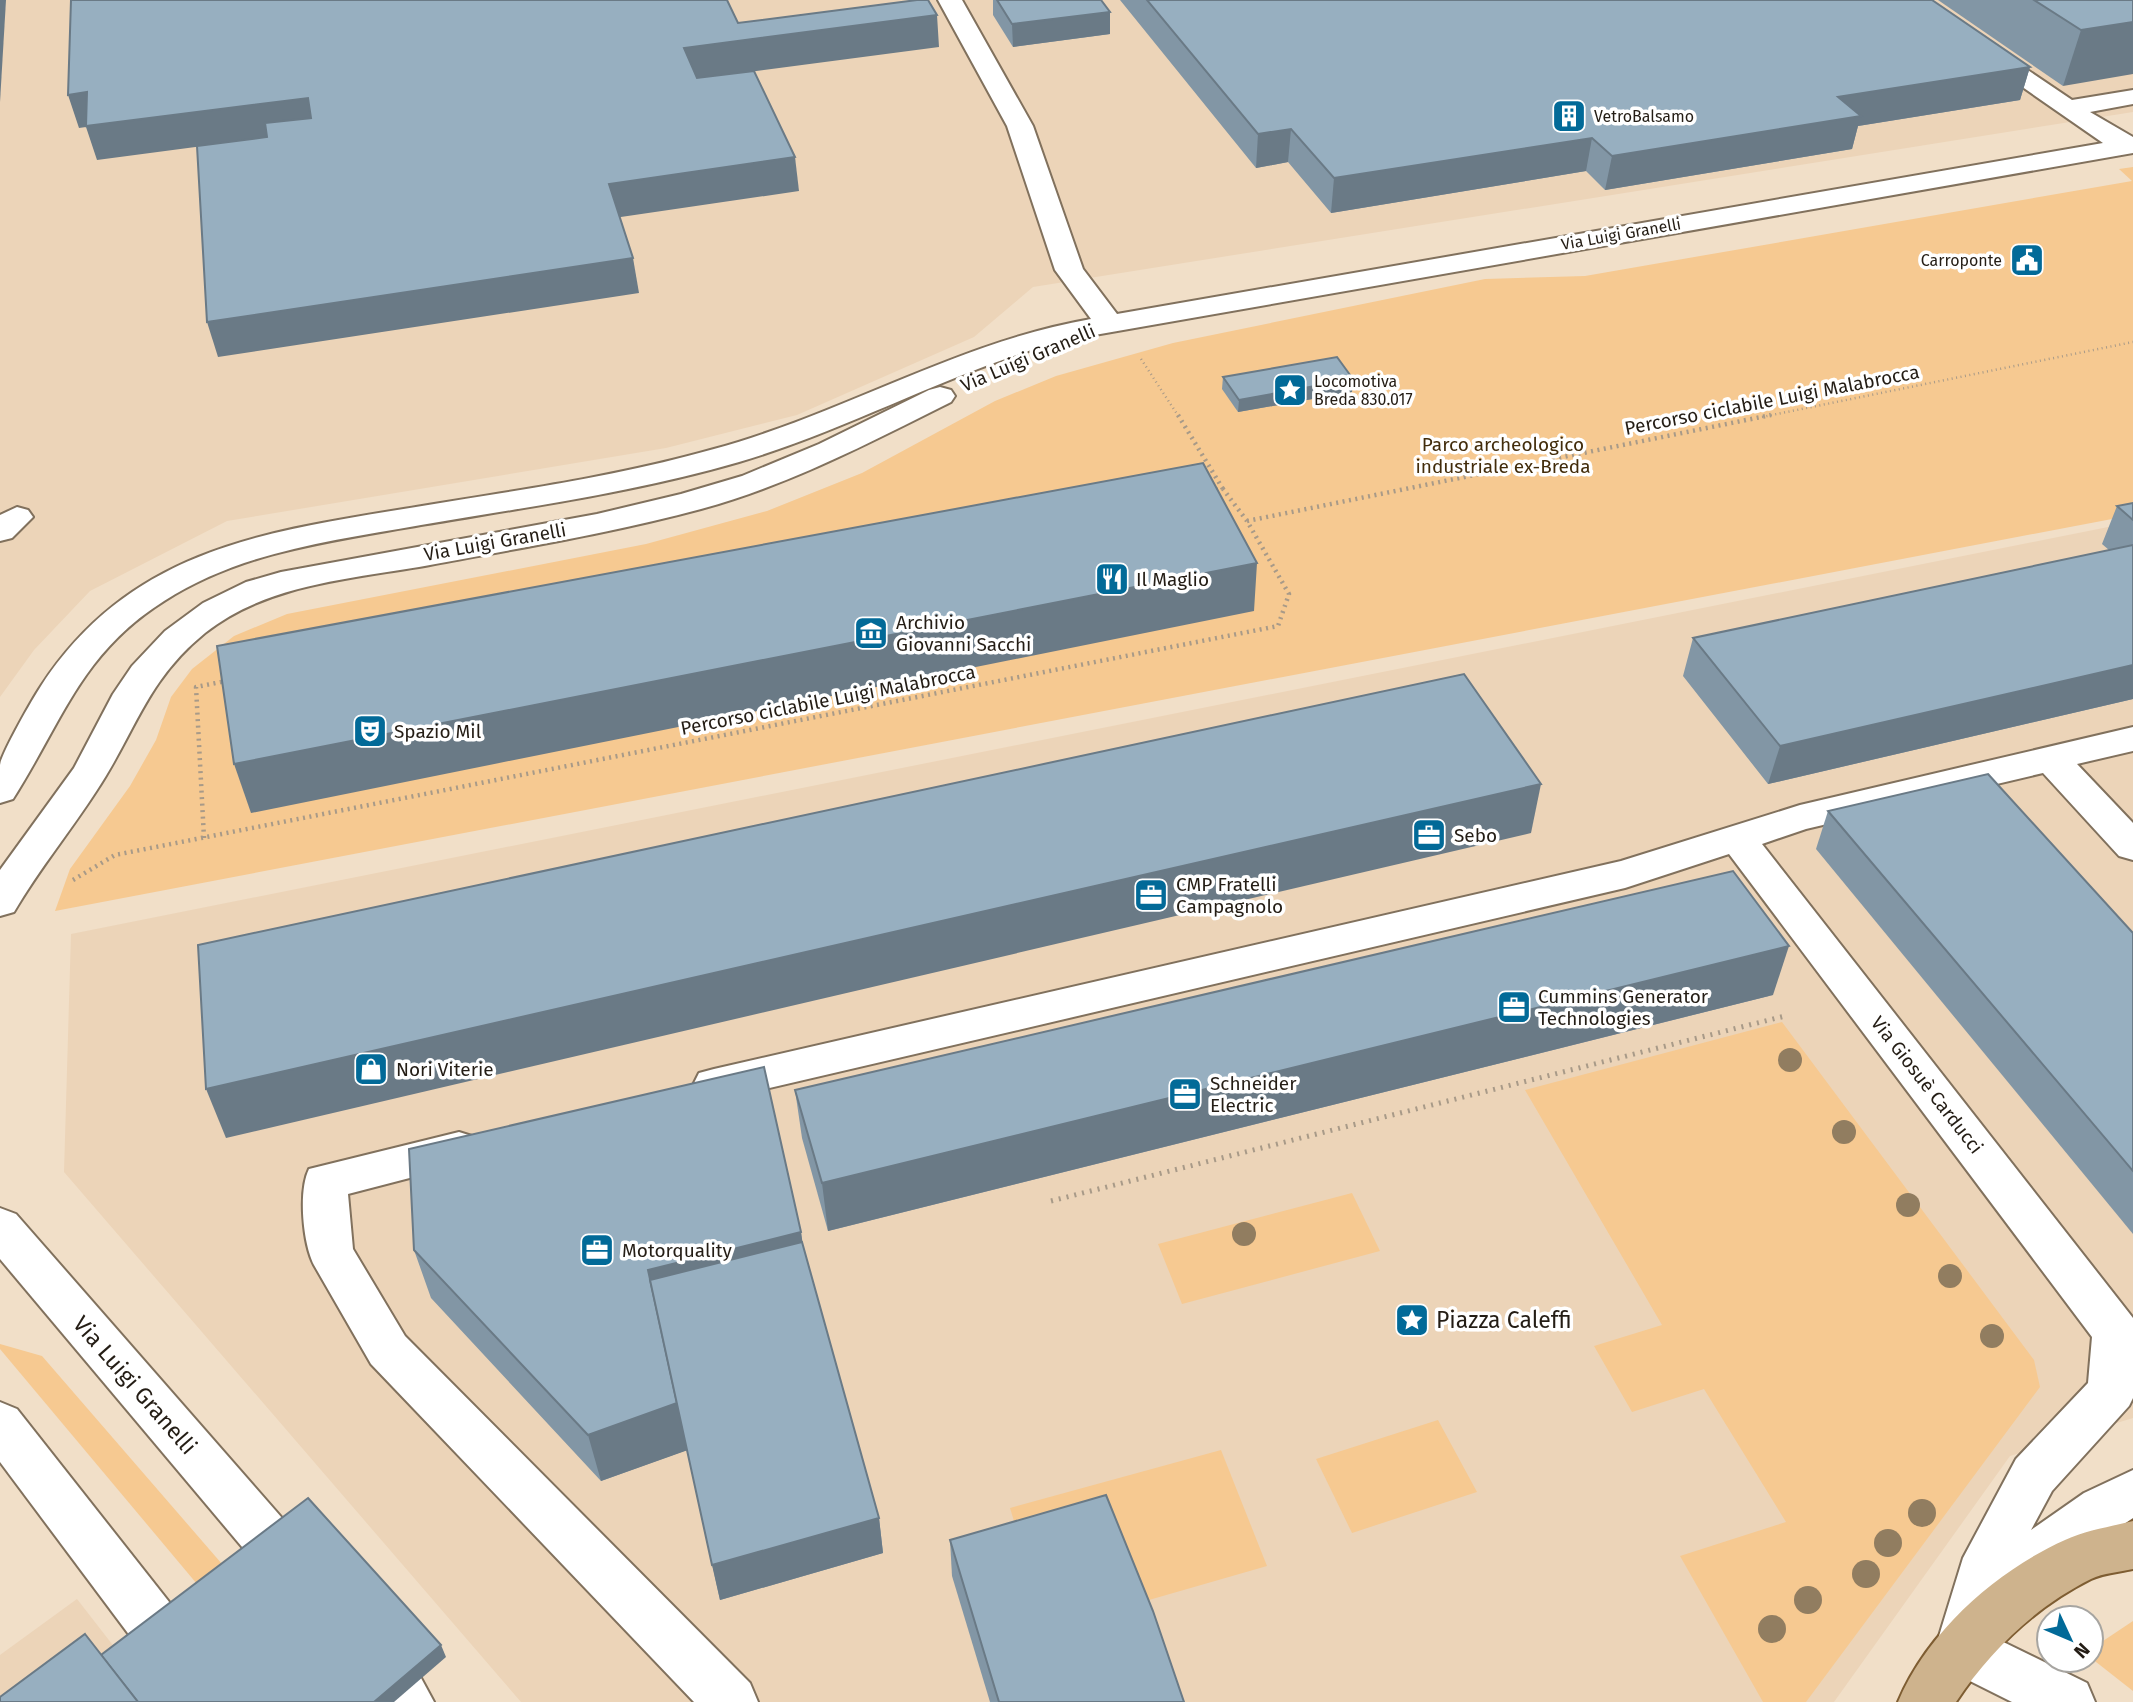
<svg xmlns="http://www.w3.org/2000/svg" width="2133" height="1702" font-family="'Fira Sans',sans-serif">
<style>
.built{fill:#ecd4b8}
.green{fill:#f6c991}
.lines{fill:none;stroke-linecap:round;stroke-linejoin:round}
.minor-casing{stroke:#81715d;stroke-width:4}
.major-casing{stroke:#7e5d32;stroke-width:4}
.path-far2{stroke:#a89a88;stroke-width:2.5;stroke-dasharray:1 3.5;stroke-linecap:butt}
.path-far1{stroke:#a89a88;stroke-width:4.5;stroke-dasharray:2 4.5;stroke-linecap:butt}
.path{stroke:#a89a88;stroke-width:5;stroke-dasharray:2 6;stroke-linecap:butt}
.minor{fill:#fff;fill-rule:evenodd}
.major{fill:#ceb38d;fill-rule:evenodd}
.tree{fill:#917d60}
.wall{fill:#8296a5}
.shaded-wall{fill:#6a7a86}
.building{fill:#97afc0;stroke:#6a7a86;stroke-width:2}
.labels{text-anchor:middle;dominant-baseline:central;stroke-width:7;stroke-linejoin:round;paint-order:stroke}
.far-poi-label{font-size:16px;fill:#241d15;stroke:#fff;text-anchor:start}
.far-street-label{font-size:16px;fill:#241d15;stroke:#fff}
.street-label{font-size:19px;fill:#241d15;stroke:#fff}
.park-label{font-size:19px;fill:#422c0b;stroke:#fff}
.poi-label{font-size:19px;fill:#241d15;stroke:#fff;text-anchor:start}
.near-poi-label{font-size:23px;fill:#241d15;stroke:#fff;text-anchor:start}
.near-street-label{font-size:23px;fill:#241d15;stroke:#fff}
</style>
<rect width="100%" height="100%" fill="#f1dfc8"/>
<g class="built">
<polygon points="0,0 2133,0 2133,112 1033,287 974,337 797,415 666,448 227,521 90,591 34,650 0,697"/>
<polygon points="2133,522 2133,1418 2010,1456 1834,1702 521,1702 64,1172 71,934"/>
<polygon points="77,1599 157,1702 0,1702 0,1655"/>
</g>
<g class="green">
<polygon points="2133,167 2133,515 55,911 70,869 130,786 156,740 171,697 192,669 234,636 287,614 646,544 767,511 862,473 995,401 1056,376 1173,343 1485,279 1585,276 2132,181 2119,169"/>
<polygon points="1782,1022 2034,1360 2040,1387 1806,1702 1763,1702 1680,1556 1786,1522 1704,1389 1632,1412 1594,1346 1662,1325 1525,1090"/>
<polygon points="1352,1193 1380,1251 1182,1304 1158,1244"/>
<polygon points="0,1344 42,1356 222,1564 197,1584 0,1349"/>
<polygon points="1438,1420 1477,1492 1352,1533 1316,1459"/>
<polygon points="1221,1450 1267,1566 1135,1604 1022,1547 1010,1508"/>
<polygon points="2133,1621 2133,1691 2091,1658 2091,1649"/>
</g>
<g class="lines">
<g class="minor-casing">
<g id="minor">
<path d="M938 0H962L1033 126 1083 269 1117 314 2103 143 1897 0H1924L2072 100 2133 90V104L2090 112 2133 137V153L1066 340C953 370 851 429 739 462 636 492 528 507 421 525 332 541 242 551 164 601 81 653 62 722 13 799L0 803C0 790 0 777 0 765 1 754 33 698 41 686 133 546 270 531 422 506 520 490 619 476 714 449 843 414 958 342 1091 319L1055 270 1007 126Z"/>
<path d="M940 387 951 390 955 396 951 402C869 443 789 485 701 509 612 533 520 548 430 565 353 579 268 583 205 633 146 681 136 731 97 790 70 832 39 869 14 912L0 916V870L74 768 113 694 132 666 165 631 203 603 246 582 281 572 597 514 681 494 742 476 819 444 929 390Z"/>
<polygon points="17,507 28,510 33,517 12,538 0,541 0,515"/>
<polygon points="2133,727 2133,751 2077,764 2133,823 2133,860 2119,856 2043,773 1806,829 1762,844 2133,1318 2133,1398 2129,1406 2052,1491 2031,1530 2084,1493 2133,1470 2133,1518 2071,1560 2032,1599 2014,1606 2001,1601 1991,1636 2087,1683 2095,1702 2012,1702 1942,1667 1935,1649 1963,1558 2016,1459 2088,1383 2092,1337 1729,854 1625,888 714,1101 699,1097 693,1085 699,1073 714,1069 1621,861 1800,805"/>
<path d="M459 1132 475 1137 481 1149 475 1161 348 1194 353 1249 405 1336 750 1683 758 1702H694L371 1364 314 1265C303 1244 298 1191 309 1169Z"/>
<polygon points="0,1208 16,1214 289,1526 297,1543 289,1560 271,1567 253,1560 0,1259"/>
<polygon points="0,1402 17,1409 177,1612 184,1630 177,1648 158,1655 139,1648 0,1462"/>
<polygon points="402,1670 421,1678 434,1702 378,1702 375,1696 383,1678"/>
</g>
</g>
<g class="major-casing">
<path id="major" d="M2133 1521V1569C2120 1572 2103 1573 2091 1579 2035 1607 1990 1651 1956 1702H1898C1928 1631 1996 1571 2065 1540 2086 1530 2110 1527 2133 1521Z"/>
</g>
<g class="path-far2">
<polyline points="1141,359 1179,417"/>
<polyline points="1762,417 2133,342"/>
</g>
<g class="path-far1">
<polyline points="1178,415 1223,489"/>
<polyline points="1247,521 1771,415"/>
<polyline points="204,838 196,687 226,681"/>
<polyline points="73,880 115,855 1278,626 1289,594 1247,521 1223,489 1214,490"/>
</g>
<polyline class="path" points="1051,1201 1785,1016"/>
<use href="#minor" class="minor"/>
<use href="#major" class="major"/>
</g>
<g class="tree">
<circle cx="1790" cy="1060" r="12"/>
<circle cx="1844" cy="1132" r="12"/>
<circle cx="1908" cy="1205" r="12"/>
<circle cx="1244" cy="1234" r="12"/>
<circle cx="1950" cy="1276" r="12"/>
<circle cx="1992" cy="1336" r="12"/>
<circle cx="1922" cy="1513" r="14"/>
<circle cx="1888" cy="1543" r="14"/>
<circle cx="1866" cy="1574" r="14"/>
<circle cx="1808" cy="1600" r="14"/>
<circle cx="1772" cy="1629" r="14"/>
</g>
<g class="wall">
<polygon points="993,0 1101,0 1110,12 1110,34 1013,47 993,15"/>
<polygon points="1120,0 1932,0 2030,67 2020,100 1858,126 1852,149 1605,190 1586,171 1331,213 1288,162 1256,168"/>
<polygon points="1938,0 2133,0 2063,86"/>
<polygon points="1223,377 1353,379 1352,392 1238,412 1222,389"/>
<polygon points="2133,503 2133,699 1768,784 1683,676 1693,638 2109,550 2102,544 2117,506"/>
<polygon points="1828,811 2133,933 2133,1234 1816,849"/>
<polygon points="1773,995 828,1231 802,1138 795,1090"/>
<polygon points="801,1232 802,1242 879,1518 883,1553 720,1600 687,1450 601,1481 431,1298 414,1250"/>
<polygon points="950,1540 1184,1702 990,1702 952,1576"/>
</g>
<g class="shaded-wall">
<polygon points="0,0 6,0 0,102"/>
<polygon points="1110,12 1110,34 1013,47 1012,24"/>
<polygon points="937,15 939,47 688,80 684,48"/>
<polygon points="2133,22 2133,74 2063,86 2081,30"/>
<polygon points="2030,67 2020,100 1858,126 1852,149 1605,190 1612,156 1838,97"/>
<polygon points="87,92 308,98 316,131 97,160 86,127 79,128 68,95"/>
<polygon points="1291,129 1288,162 1256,168 1258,134"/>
<polygon points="1592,138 1586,171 1331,213 1334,178"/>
<polygon points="795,157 799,191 614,218 609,184"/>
<polygon points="633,258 639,293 218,357 207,322"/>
<polygon points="1353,379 1352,392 1238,412 1239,400"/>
<polygon points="1257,563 1254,611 251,813 234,764"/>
<polygon points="2133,665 2133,699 1768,784 1780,746"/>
<polygon points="1541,784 1531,833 226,1138 206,1089"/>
<polygon points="1789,946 1773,995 828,1231 822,1183"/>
<polygon points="801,1232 808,1280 688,1450 601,1481 588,1435 648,1270"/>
<polygon points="879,1518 883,1553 720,1600 712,1565"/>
<polygon points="441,1645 446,1657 394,1702 374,1702"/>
</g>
<g class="building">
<polygon points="71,0 727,0 738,23 917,0 928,0 937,15 684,48 697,78 754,71 795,157 609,184 633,258 207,322 197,146 267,137 265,123 311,118 308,98 86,126 87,92 68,95"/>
<polygon points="997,0 1101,0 1110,12 1012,24"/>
<polygon points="1147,0 1932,0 2030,67 1838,97 1861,116 1612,156 1592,138 1334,178 1291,129 1258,134"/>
<polygon points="2034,0 2133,0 2133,22 2081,30"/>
<polygon points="1337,357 1353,379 1239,400 1223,377"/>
<polygon points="1203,463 1257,563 234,764 217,646"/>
<polygon points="2133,503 2133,520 2117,506"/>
<polygon points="2133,545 2133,665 1780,746 1693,638"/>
<polygon points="1464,674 1541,784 206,1089 198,945"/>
<polygon points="1988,774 2133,933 2133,1171 1828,811"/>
<polygon points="1733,871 1789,946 822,1183 795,1090"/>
<polygon points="764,1067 801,1232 648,1270 677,1403 588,1435 414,1250 409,1149"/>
<polygon points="802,1242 879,1518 712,1565 650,1280"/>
<polygon points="1106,1495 1153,1611 1184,1702 999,1702 950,1540"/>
<polygon points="308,1498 441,1645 374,1702 138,1702 101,1655"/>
<polygon points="85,1634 138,1702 0,1702 0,1697"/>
</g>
<defs>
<g id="building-square" transform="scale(1.75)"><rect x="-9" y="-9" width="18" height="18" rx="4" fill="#026a98" stroke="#fff"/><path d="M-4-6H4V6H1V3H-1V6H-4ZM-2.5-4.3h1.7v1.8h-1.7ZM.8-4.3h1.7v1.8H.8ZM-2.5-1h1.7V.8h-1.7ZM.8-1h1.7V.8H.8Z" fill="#fff"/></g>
<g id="civic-square" transform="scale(1.75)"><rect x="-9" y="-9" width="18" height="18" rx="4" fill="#026a98" stroke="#fff"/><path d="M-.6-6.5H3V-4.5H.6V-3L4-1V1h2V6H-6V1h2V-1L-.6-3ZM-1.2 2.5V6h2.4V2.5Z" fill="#fff"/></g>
<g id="sight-square" transform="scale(1.75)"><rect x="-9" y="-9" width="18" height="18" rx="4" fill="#026a98" stroke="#fff"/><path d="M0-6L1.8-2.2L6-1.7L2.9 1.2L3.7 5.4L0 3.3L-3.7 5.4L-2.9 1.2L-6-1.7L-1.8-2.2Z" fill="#fff"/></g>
<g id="restaurant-square" transform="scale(1.75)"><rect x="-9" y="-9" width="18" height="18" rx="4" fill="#026a98" stroke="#fff"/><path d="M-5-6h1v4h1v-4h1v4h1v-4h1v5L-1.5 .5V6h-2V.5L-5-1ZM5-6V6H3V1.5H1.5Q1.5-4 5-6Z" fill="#fff"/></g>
<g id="museum-square" transform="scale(1.75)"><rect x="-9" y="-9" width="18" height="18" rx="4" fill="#026a98" stroke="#fff"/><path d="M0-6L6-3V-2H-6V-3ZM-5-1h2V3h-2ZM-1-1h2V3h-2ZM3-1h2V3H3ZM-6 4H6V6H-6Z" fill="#fff"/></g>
<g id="theatre-square" transform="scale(1.75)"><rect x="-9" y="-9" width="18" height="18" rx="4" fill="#026a98" stroke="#fff"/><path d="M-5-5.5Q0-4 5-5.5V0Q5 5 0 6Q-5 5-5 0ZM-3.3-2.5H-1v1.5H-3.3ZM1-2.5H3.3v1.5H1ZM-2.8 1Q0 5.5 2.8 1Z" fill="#fff"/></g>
<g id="office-square" transform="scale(1.75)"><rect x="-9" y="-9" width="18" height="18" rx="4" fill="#026a98" stroke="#fff"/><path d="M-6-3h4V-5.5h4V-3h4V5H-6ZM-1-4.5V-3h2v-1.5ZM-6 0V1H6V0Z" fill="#fff"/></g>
<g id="shop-square" transform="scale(1.75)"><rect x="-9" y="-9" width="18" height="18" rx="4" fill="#026a98" stroke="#fff"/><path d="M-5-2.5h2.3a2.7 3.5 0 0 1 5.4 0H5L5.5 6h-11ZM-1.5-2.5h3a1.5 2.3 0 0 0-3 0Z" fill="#fff"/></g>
</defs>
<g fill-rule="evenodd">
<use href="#building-square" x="1569" y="116"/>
<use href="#civic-square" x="2027" y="260"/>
<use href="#sight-square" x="1290" y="390"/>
<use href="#restaurant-square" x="1112" y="579"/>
<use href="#museum-square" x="871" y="633"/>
<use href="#theatre-square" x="370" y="731"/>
<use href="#office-square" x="1429" y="835"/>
<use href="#office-square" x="1151" y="895"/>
<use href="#office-square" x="1514" y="1007"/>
<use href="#shop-square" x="371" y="1069"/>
<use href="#office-square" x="1185" y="1094"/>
<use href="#office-square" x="597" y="1250"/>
<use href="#sight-square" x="1412" y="1320"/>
</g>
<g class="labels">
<g class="far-poi-label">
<text x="1594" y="116">VetroBalsamo</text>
<text x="2002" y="260" text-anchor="end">Carroponte</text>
<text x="1314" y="381">Locomotiva<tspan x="1314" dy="18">Breda 830.017</tspan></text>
</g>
<g class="far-street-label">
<text transform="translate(1621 234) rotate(-10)">Via Luigi Granelli</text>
</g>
<g class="street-label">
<text transform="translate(1028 358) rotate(-23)">Via Luigi Granelli</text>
<text transform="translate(1772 400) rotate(-11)">Percorso ciclabile Luigi Malabrocca</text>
<text transform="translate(495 542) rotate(-10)">Via Luigi Granelli</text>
<text transform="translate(828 700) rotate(-11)">Percorso ciclabile Luigi Malabrocca</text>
<text transform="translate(1927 1085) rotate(52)">Via Giosuè Carducci</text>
</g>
<g class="park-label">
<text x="1503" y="444">Parco archeologico<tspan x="1503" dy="22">industriale ex-Breda</tspan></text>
</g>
<g class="poi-label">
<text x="1136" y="579">Il Maglio</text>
<text x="896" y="622">Archivio<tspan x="896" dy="22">Giovanni Sacchi</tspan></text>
<text x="394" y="731">Spazio Mil</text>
<text x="1454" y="835">Sebo</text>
<text x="1176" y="884">CMP Fratelli<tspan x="1176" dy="22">Campagnolo</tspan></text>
<text x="1538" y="996">Cummins Generator<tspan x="1538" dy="22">Technologies</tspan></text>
<text x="396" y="1069">Nori Viterie</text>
<text x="1210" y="1083">Schneider<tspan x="1210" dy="22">Electric</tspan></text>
<text x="622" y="1250">Motorquality</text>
</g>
<g class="near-poi-label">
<text x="1436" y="1320">Piazza Caleffi</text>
</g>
<g class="near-street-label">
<text transform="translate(135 1385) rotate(49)">Via Luigi Granelli</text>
</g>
</g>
<g transform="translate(2070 1639) rotate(134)"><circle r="33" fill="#ffffff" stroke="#a7a5a1" stroke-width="2"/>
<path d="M0-5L12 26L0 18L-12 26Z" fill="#026a98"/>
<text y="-10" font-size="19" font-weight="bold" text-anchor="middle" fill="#241d15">N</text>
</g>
</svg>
